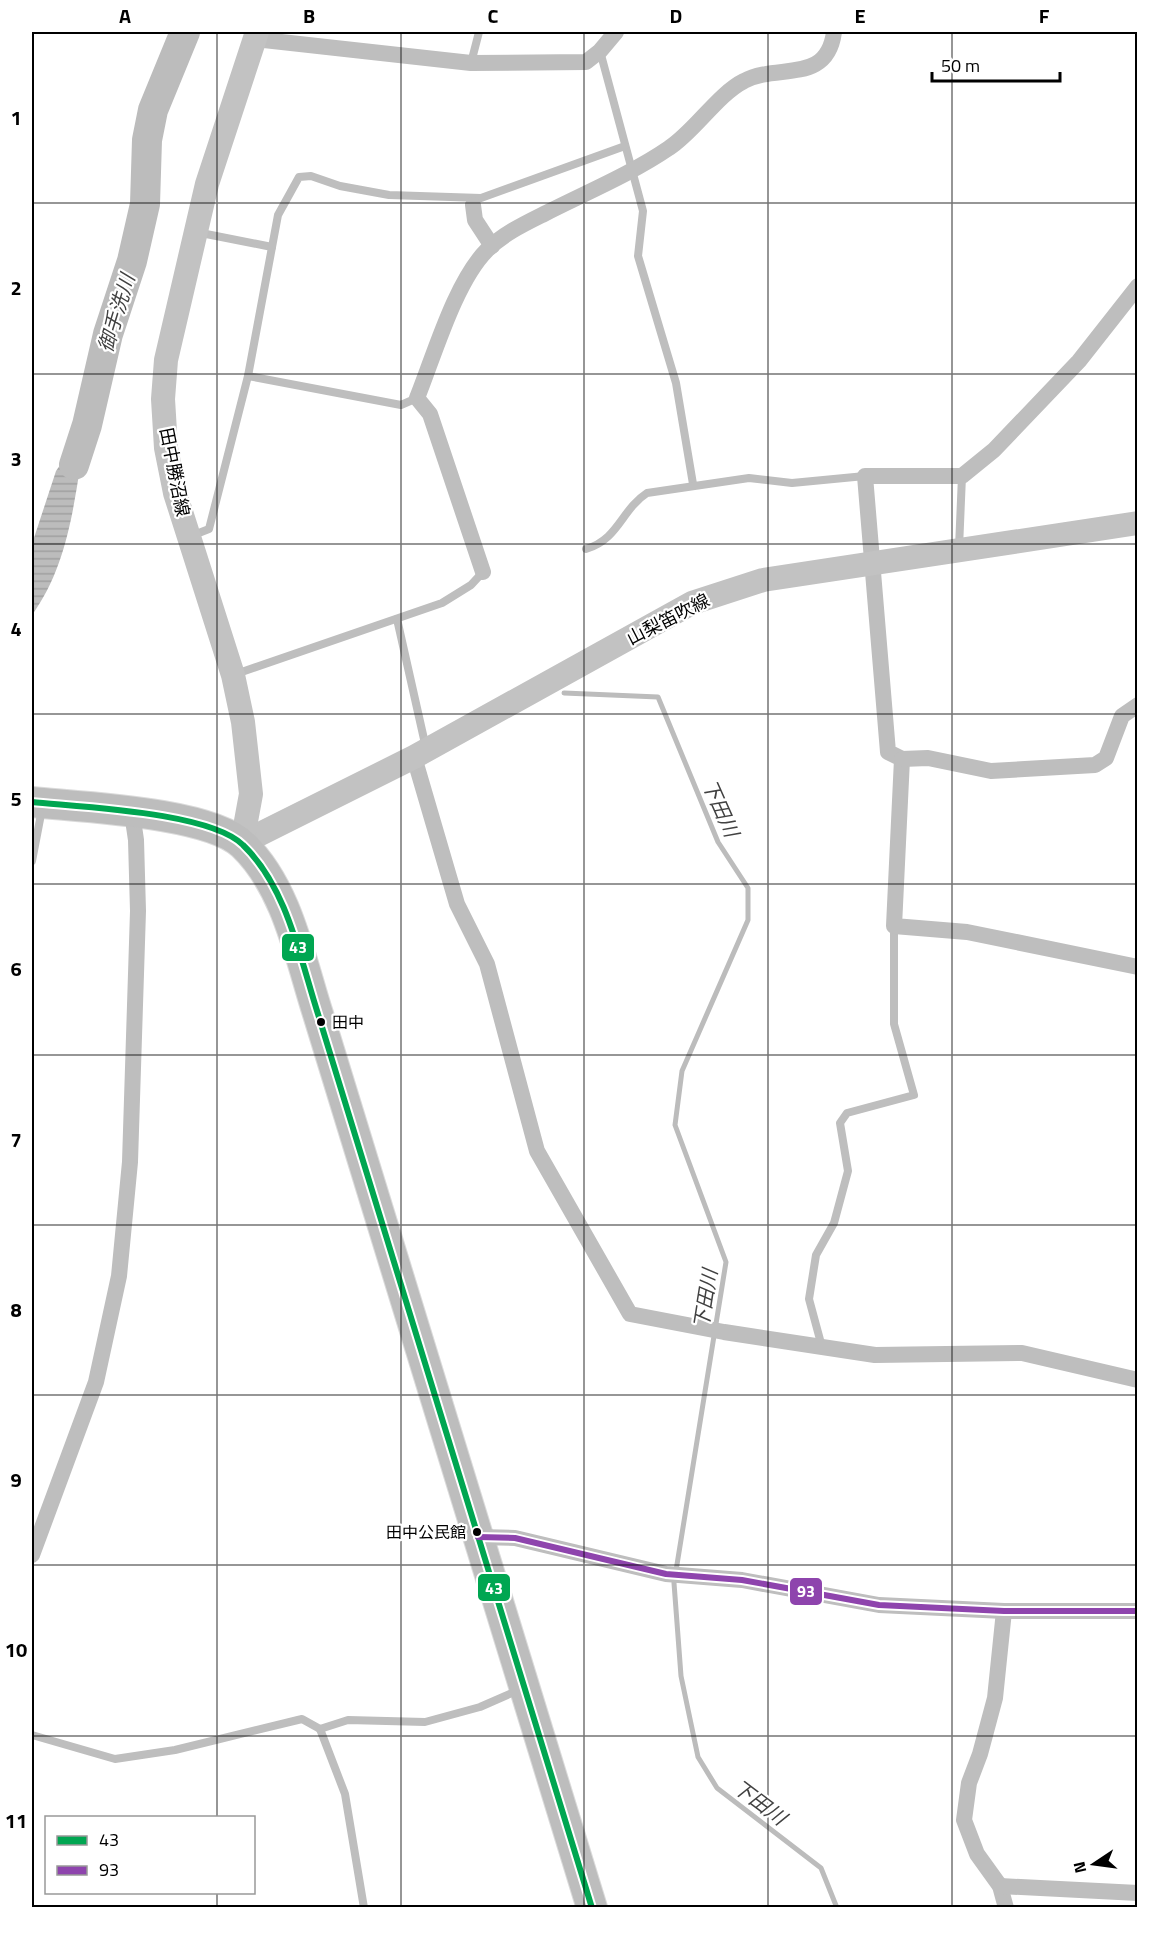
<svg xmlns="http://www.w3.org/2000/svg" width="1169" height="1939" font-family="'Titillium Web','Noto Sans JP',sans-serif">
<style>
.water{fill:url(#water-rules)}
.lines{fill:none;stroke-linecap:round;stroke-linejoin:round}
.stream{stroke:#bcbcbc;stroke-width:5}
.river{stroke:#bcbcbc;stroke-width:30}
.highway-casing{stroke:#dbdbdb;stroke-width:32}
.lane{stroke:#bebebe;stroke-width:8}
.street{stroke:#bebebe;stroke-width:16}
.secondary{stroke:#c2c2c2;stroke-width:24}
.highway{stroke:#bdbdbd;stroke-width:30}
.bus-1-casing{stroke:#fff;stroke-width:10}
.bus-2-casing{stroke:#fff;stroke-width:10}
.bus-1{stroke:#00a651;stroke-width:6}
.bus-2{stroke:#8e44ad;stroke-width:6}
.grid{fill:none;stroke:#000;stroke-width:1.5;stroke-opacity:0.55}
.bus-dot{fill:#000;stroke:#fff;stroke-width:2}
.labels{text-anchor:middle;dominant-baseline:central;stroke-width:4.5;stroke-linejoin:round;paint-order:stroke}
.bus-label{font-size:16px;fill:#000;stroke:#fff;text-anchor:start}
.street-label{font-size:18px;fill:#000;stroke:#fff}
.water-label{font-size:20px;font-style:italic;fill:#414141;stroke:#fff}
.line-badge{stroke:#fff;stroke-width:2}
.badge-label{font-size:16px;text-anchor:middle;font-weight:bold;fill:#fff}
.neatline{fill:none;stroke:#000;stroke-width:2}
.grid-label{font-size:20px;text-anchor:middle;font-weight:bold;fill:#000}
</style>
<defs>
<pattern id="water-rules" width="6" height="5" patternUnits="userSpaceOnUse" patternTransform="scale(1.5)"><rect width="6" height="5" fill="#bcbcbc"/><path d="M0 2.5h6" fill="none" stroke="#a0a0a0"/></pattern>
</defs>
<rect width="100%" height="100%" fill="#fff"/>
<path class="water" d="M87 425C75 490 72 560 32 615V544L56 471Z"/>
<g class="lines">
<polyline class="stream" points="564,693 658,697 718,842 748,888 748,920 682,1071 675,1125 726,1262 674,1583 681,1676 698,1757 717,1788 821,1868 837,1908"/>
<polyline class="river" points="74,465 87,425 108,334 132,261 145,204 147,140 153,110 185,32"/>
<g class="highway-casing">
<path id="highway" d="M32 802C80 807 210 812 243 845 287 887 300 958 318 1014L592 1908"/>
</g>
<g class="lane">
<polyline points="600,51 643,211 638,256 676,383 693,484"/>
<polyline points="471,63 479,32"/>
<polyline points="196,232 272,247"/>
<polyline points="248,376 401,405 417,398"/>
<polyline points="191,536 209,529 248,376 278,215 299,177 311,176 340,186 389,195 481,198 625,146"/>
<polyline points="959,548 962,476"/>
<path d="M586 549C619 539 621 510 647 493L749 478 792 483 865 476"/>
<polyline points="397,619 426,748"/>
<polyline points="233,675 442,603 471,585 483,572"/>
<polyline points="32,861 42,809"/>
<polyline points="822,1347 809,1299 816,1255 834,1223 848,1171 840,1123 847,1113 914,1095 894,1024 894,926"/>
<polyline points="320,1729 345,1794 364,1908"/>
<polyline points="32,1735 115,1759 175,1750 302,1719 320,1729 348,1720 425,1722 480,1707 521,1689"/>
</g>
<g class="street">
<polyline points="254,39 471,63 586,62 600,51 616,32"/>
<polyline points="473,205 475,220 492,246"/>
<polyline points="1138,286 1079,361 994,450 962,476 865,476 888,752 902,759 894,926 967,932 1138,967"/>
<path d="M483 572 430 414 417 398C434 356 455 282 487 250 503 234 524 224 544 214 585 193 631 174 669 148 694 132 718 94 744 81 778 63 827 85 834 32"/>
<polyline points="414,757 457,904 487,964 537,1151 630,1314 724,1332 875,1355 1022,1353 1138,1380"/>
<polyline points="902,759 928,758 991,771 1095,765 1106,758 1122,716 1138,705"/>
<polyline points="478,1537 515,1538 666,1574 742,1580 879,1605 1004,1611 1138,1611"/>
<polyline points="32,1555 96,1382 119,1276 130,1162 138,911 136,840 132,813"/>
<polyline points="1004,1611 995,1698 980,1754 969,1783 964,1820 977,1854 1000,1886 1006,1908"/>
<polyline points="1000,1886 1138,1893"/>
</g>
<g class="secondary">
<polyline points="242,843 414,757 692,603 763,580 1138,523"/>
<polyline points="242,843 251,794 243,722 233,675 175,493 166,448 163,399 166,360 207,184 257,32"/>
</g>
<use href="#highway" class="highway"/>
<g class="bus-1-casing">
<path id="bus-1" d="M32 802C80 807 210 812 243 845 287 887 300 958 318 1014L592 1908"/>
</g>
<g class="bus-2-casing">
<polyline id="bus-2" points="478,1537 515,1538 666,1574 742,1580 879,1605 1004,1611 1138,1611"/>
</g>
<use href="#bus-1" class="bus-1"/>
<use href="#bus-2" class="bus-2"/>
</g>
<path class="grid" d="M217 32V1818M401 32V1908M584 32V1908M768 32V1908M952 32V1908M32 203H1138M32 374H1138M32 544H1138M32 714H1138M32 884H1138M32 1055H1138M32 1225H1138M32 1395H1138M32 1565H1138M32 1736H1138M217 1892V1908"/>
<g class="bus-dot">
<circle cx="321" cy="1022" r="5"/>
<circle cx="477" cy="1532" r="5"/>
</g>
<g class="labels">
<g class="bus-label">
<text x="332" y="1022">田中</text>
<text x="466" y="1532" text-anchor="end">田中公民館</text>
</g>
<g class="street-label">
<text transform="translate(175 472) rotate(79)">田中勝沼線</text>
<text transform="translate(668 619) rotate(-27)">山梨笛吹線</text>
</g>
<g class="water-label">
<text transform="translate(116 313) rotate(-73)">御手洗川</text>
<text transform="translate(721 808) rotate(66)">下田川</text>
<text transform="translate(705 1299) rotate(-81)">下田川</text>
<text transform="translate(760 1802) rotate(37)">下田川</text>
</g>
</g>
<g class="line-badge">
<rect x="281" y="933" width="34" height="29" rx="6" fill="#00a651"/>
<rect x="477" y="1573" width="34" height="29" rx="6" fill="#00a651"/>
<rect x="789" y="1577" width="34" height="29" rx="6" fill="#8e44ad"/>
</g>
<g class="badge-label">
<text x="298" y="953">43</text>
<text x="494" y="1594">43</text>
<text x="806" y="1597">93</text>
</g>
<rect width="1169" height="1939" fill="none" stroke="#ffffff" stroke-width="66"/>
<rect x="45" y="1816" width="210" height="78" fill="#ffffff" stroke="#999999" stroke-width="1.5"/>
<rect x="57" y="1836" width="30" height="9" fill="#00a651" stroke="#999999" stroke-width="1.5"/>
<text x="99" y="1846" font-size="18" fill="#000000">43</text>
<rect x="57" y="1866" width="30" height="9" fill="#8e44ad" stroke="#999999" stroke-width="1.5"/>
<text x="99" y="1876" font-size="18" fill="#000000">93</text>
<g transform="translate(1094 1864) rotate(257)" stroke="#ffffff" stroke-width="4.5" paint-order="stroke">
<path d="M0-4.5L10 22L0 15L-10 22Z" fill="#000000"/>
<text y="-9" font-size="16" font-weight="bold" text-anchor="middle" fill="#000000">N</text>
</g>
<path d="M932 72v9h128v-9" fill="none" stroke="#000000" stroke-width="3"/>
<text x="941" y="72" font-size="18" fill="#000000" stroke="#ffffff" stroke-width="4.5" paint-order="stroke">50 m</text>
<rect x="33" y="33" width="1103" height="1873" class="neatline"/>
<g class="grid-label">
<text x="125" y="23">A</text>
<text x="309" y="23">B</text>
<text x="493" y="23">C</text>
<text x="676" y="23">D</text>
<text x="860" y="23">E</text>
<text x="1044" y="23">F</text>
<text x="16" y="125">1</text>
<text x="16" y="295">2</text>
<text x="16" y="466">3</text>
<text x="16" y="636">4</text>
<text x="16" y="806">5</text>
<text x="16" y="976">6</text>
<text x="16" y="1147">7</text>
<text x="16" y="1317">8</text>
<text x="16" y="1487">9</text>
<text x="16" y="1657">10</text>
<text x="16" y="1828">11</text>
</g>
</svg>
